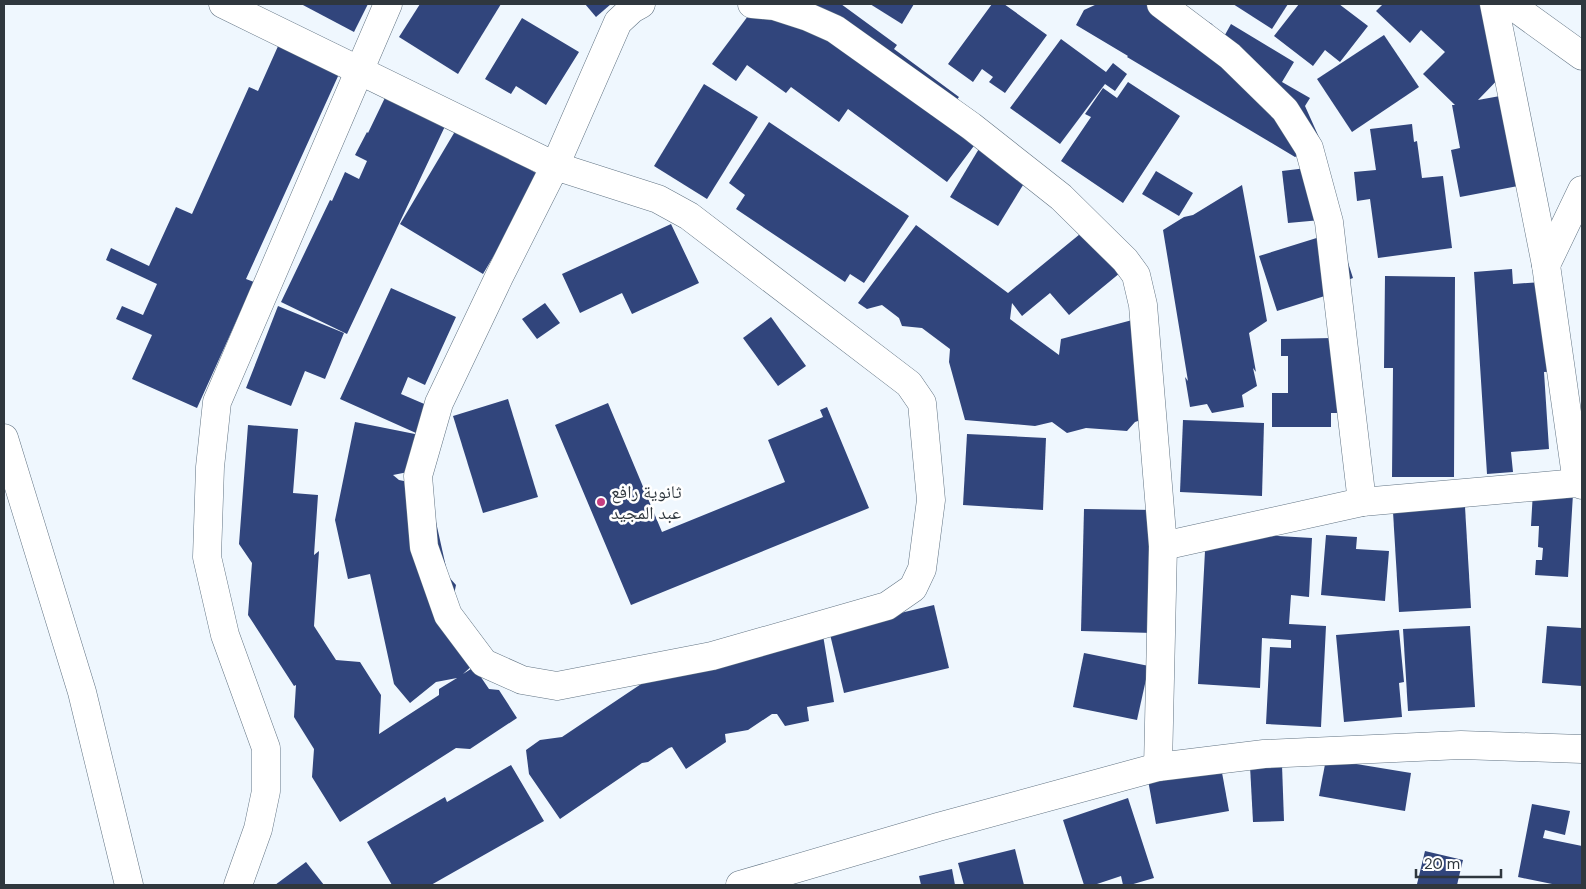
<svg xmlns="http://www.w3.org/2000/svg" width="1586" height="889" font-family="'DM Sans','Noto Naskh Arabic',sans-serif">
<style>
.building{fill:#31457c}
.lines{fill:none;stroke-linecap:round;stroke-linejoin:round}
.minor-casing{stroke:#627484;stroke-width:29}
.minor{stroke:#fff;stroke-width:28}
.poi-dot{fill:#c63f80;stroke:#fff;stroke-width:2}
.labels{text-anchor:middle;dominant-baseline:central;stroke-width:5;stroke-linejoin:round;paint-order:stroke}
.poi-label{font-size:18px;fill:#2f373e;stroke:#fff;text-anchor:start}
</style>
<rect width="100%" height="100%" fill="#eff7fe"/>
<g class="building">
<polygon points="301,4 368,4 354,32"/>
<polygon points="420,4 501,4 458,74 399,37"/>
<polygon points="585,4 611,4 596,17"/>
<polygon points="757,4 841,4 897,45 894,49 959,97 952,106 985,131 947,182 848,109 839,122 791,87 786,93 747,65 736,81 712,64"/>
<polygon points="870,4 914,4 902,24"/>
<polygon points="992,4 1004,4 1047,35 1005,93 989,82 993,77 982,69 973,82 948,64"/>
<polygon points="1097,4 1177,4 1212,24 1221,42 1231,24 1294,62 1282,82 1310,98 1305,106 1322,144 1295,157 1127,57 1128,56 1076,25 1084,10"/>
<polygon points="1233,4 1288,4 1272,29"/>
<polygon points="1299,4 1339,4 1368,26 1340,62 1325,50 1313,66 1274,36"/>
<polygon points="1383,4 1487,4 1507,70 1478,100 1522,92 1539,182 1460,197 1451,150 1460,148 1452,105 1455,105 1423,74 1445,52 1421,30 1410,43 1376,11"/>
<polygon points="522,18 579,52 546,105 516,86 511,94 485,79"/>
<polygon points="283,35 344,63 246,279 254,282 197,408 132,379 152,335 116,319 122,306 143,315 157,284 106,260 111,248 149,266 176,207 192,214 249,87 258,91"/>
<polygon points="1384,35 1419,87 1352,132 1317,79"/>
<polygon points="1061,39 1106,72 1113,63 1127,74 1115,91 1105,84 1060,144 1010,108"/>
<polygon points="393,81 480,140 541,176 483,274 400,224 457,128 447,122 347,334 281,302 330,200 332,201 345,172 359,179 367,161 355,155 367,132 368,133"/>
<polygon points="1128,82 1180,116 1123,203 1061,161 1091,117 1085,114 1103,88 1117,98"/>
<polygon points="704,84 758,117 707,199 654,166"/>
<polygon points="769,122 909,216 864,283 850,274 845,282 736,209 745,195 729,183"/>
<polygon points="1412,124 1414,142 1417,141 1422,178 1443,176 1452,248 1378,258 1370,199 1357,201 1354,172 1376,170 1370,129"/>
<polygon points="983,142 1031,172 998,226 950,197"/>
<polygon points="1315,167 1321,220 1288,223 1282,171"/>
<polygon points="1156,171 1193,193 1179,216 1142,194"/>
<polygon points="1242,185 1267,321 1249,333 1256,372 1253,368 1257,386 1242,395 1244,407 1212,413 1207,404 1190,407 1185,377 1188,381 1163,230 1184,217 1193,215"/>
<polygon points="1333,216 1353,278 1345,281 1347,289 1277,311 1259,256 1323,236"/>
<polygon points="671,224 699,283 632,314 622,293 580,313 562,274"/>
<polygon points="916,225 1008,293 1091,225 1126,268 1069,315 1050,293 1022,316 1012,303 1010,319 1059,355 1061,339 1136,319 1147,418 1135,422 1127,431 1086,428 1067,433 1052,422 1035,426 965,420 949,362 950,349 922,328 902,326 899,318 882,305 867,309 858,303"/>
<polygon points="1512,269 1513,284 1542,282 1564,371 1544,372 1549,449 1511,452 1513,472 1487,474 1474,272"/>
<polygon points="1385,276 1455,277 1454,477 1392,477 1393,368 1384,368"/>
<polygon points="391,288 456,317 425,385 408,377 401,394 429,406 416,433 340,399"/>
<polygon points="545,303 560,323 537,339 522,319"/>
<polygon points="278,306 344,333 325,379 305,371 291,406 246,388"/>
<polygon points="771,317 806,366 778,386 743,338"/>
<polygon points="1333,338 1351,413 1331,413 1331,427 1272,427 1272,393 1288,393 1288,356 1281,356 1281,339"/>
<polygon points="508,399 538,497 483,513 453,416"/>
<polygon points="608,403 662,532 785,482 768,440 823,417 820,410 827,407 869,508 631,605 555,425"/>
<polygon points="1183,420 1264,423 1262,496 1180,492"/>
<polygon points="355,422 415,434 420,457 413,471 393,475 399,480 428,486 448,576 456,585 452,604 475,663 463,674 474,667 489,689 499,690 517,718 470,749 456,748 340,822 312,777 314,749 294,717 296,685 294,686 248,615 252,563 239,544 248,425 298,429 293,493 318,495 314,555 319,551 314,626 336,660 360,662 381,695 379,734 439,695 439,689 457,678 436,682 410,703 394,684 370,574 348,579 335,520"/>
<polygon points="967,434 1046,438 1043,510 963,505"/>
<polygon points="1533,491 1573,494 1568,577 1535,575 1536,560 1542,560 1543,548 1538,547 1539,526 1531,526"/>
<polygon points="1465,507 1471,608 1399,612 1393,512"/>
<polygon points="1084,509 1157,510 1153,633 1081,631"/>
<polygon points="1206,532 1312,538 1309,597 1291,595 1289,624 1326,626 1321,727 1266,724 1270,647 1291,648 1291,640 1262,638 1260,688 1198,684"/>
<polygon points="1326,535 1357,537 1356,549 1389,551 1385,601 1321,595"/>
<polygon points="934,605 949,668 844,693 829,630"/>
<polygon points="1470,626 1475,707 1408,711 1403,629"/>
<polygon points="1547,626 1582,628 1582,686 1542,683"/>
<polygon points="1399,630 1404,682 1399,683 1402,717 1344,722 1336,635"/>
<polygon points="823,635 834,702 807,707 809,721 785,726 777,714 772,714 748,730 725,734 726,742 686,769 672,747 669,748 648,762 642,763 560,819 529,774 526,750 540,740 562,737 662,670"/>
<polygon points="1084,653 1149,666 1137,720 1073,707"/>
<polygon points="1326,759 1411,773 1405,811 1319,796"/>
<polygon points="511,765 544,821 431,885 392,885 367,842 445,797 447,802"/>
<polygon points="1282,765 1284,821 1253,822 1250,766"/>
<polygon points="1221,767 1229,811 1156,824 1148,780"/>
<polygon points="1128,798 1154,878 1130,885 1123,885 1121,876 1097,884 1098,885 1084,885 1063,820"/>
<polygon points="1532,804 1570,811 1565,835 1545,830 1543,838 1582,846 1582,885 1557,885 1518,877"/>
<polygon points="1015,849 1024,885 964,885 958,863"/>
<polygon points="1425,851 1463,860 1457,885 1417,884"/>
<polygon points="306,862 324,885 275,885"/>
<polygon points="952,869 955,885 921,885 919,876"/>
</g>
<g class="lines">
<g class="minor-casing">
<g id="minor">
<polyline points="223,4 555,166 658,199 689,216 909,384 922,403 931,500 922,569 913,588 887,606 712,656 557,686 522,680 484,663 448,615 424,547 418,476 439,403 499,277 555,166 618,22 632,9 641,4"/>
<polyline points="752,4 774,6 808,17 835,29 971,126 1061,197 1125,260 1136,275 1143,305 1163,546 1158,767"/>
<polyline points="1161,4 1230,56 1285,110 1309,148 1329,222 1362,502"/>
<polyline points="1494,4 1546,265 1577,483"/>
<polyline points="1510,4 1582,56"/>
<polyline points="1546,265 1582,190"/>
<polyline points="4,438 82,692 129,885"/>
<polyline points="1163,546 1362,502 1577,483 1582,485"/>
<polyline points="238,885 258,829 266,791 266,748 225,635 207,557 210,467 217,402 388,4"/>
<polyline points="740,885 938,827 1158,767 1264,754 1461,745 1582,749"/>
</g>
</g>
<use href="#minor" class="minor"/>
</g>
<circle class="poi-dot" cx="601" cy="502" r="5"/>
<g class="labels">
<g class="poi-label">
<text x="611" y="492">ثانوية رافع<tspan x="611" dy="21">عبد المجيد</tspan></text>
</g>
</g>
<rect width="1586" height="889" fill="none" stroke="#2f373e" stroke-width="10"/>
<path d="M1416 869v8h85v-8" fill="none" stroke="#2f373e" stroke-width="2.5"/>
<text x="1424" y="869" font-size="15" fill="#2f373e" stroke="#ffffff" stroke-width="4" paint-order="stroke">20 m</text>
</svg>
